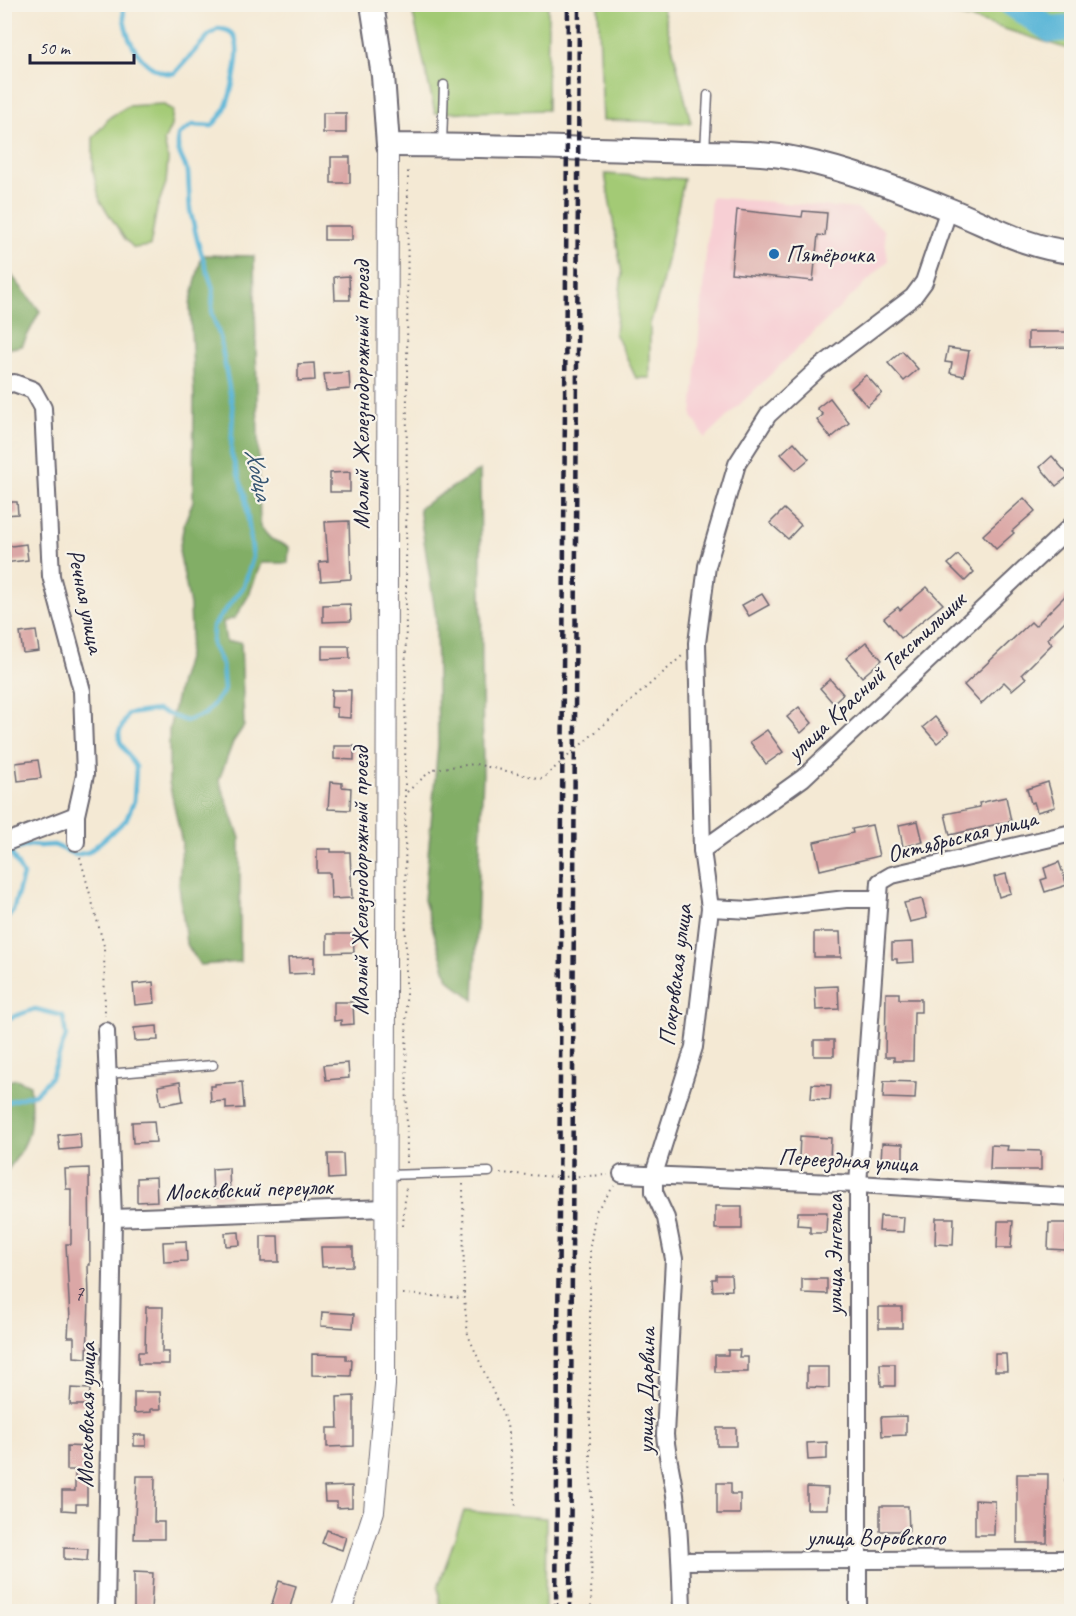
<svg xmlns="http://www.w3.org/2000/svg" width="1076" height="1616" font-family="Caveat,sans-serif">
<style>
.built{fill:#f7cfd4}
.green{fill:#a3ca74;stroke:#627658;stroke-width:1.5}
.forest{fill:#82ae66;stroke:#526850;stroke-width:1.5}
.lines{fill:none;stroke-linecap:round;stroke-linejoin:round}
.stream{stroke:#59b5d7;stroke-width:4.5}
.river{stroke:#59b5d7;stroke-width:26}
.building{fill:#dba7a6}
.service-casing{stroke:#6c6871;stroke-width:11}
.minor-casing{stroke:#6c6871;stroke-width:20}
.tertiary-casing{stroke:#6c6871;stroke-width:22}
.secondary-casing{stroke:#6c6871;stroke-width:26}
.path{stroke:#6c6871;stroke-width:2;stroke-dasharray:1.5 4.5;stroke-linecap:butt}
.service{stroke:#fff;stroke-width:8}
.minor{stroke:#fff;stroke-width:16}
.tertiary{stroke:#fff;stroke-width:20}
.secondary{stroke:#fff;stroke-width:22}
.rail{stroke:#22223b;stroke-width:4.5;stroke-dasharray:9 4.5;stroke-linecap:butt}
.poi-dot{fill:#1f6fb2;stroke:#f7f3e8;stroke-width:2}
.labels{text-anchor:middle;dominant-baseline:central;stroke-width:4.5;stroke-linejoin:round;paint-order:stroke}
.number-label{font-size:21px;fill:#504356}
.poi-label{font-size:24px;fill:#22223b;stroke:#f7f3e8;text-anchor:start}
.street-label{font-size:24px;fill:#22223b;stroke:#f7f3e8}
.water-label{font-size:26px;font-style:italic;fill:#355572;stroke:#f7f3e8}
</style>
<rect width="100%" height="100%" fill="#f7f3e8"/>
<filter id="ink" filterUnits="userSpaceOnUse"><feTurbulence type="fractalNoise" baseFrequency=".0167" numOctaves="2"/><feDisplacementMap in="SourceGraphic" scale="12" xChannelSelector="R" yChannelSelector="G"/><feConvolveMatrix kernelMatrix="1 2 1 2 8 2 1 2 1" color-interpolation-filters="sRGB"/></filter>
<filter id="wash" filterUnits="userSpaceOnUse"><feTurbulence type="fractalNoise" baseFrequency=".008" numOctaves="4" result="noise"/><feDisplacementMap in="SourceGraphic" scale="24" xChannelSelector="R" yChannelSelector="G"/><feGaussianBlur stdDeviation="1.35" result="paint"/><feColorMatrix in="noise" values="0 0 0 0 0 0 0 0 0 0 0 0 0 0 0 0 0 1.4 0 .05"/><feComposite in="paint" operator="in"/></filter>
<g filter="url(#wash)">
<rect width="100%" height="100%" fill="#f4e9d4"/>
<polygon class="built" points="711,197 858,209 884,230 888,261 705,438 692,416"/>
<g class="green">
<polygon points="411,5 548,5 547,110 435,113"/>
<polygon points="598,5 662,5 691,123 603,120"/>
<polygon points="908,5 1071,5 1071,50 976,20"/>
<polygon points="162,104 173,110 171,126 164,141 168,159 166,183 157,208 150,246 134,248 125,239 100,201 93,171 93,138 110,117 128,106"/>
<polygon points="605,174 684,179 661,288 650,324 650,378 636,378 615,333 622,274"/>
<polygon points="464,1511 546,1518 545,1611 441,1611 438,1587"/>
</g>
<g class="forest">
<polygon points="202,255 254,256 260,527 271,539 289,547 288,563 261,563 249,595 235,618 223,622 226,642 241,642 244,726 233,742 219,780 240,838 240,962 200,965 186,943 179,885 182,843 169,782 169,730 180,681 188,655 191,633 190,605 179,551 184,524 193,501 194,395 190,304"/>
<polygon points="5,267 40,311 22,346 5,349"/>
<polygon points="480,470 483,774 474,1000 448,979 424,900 438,745 436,618 419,508"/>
<path d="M16 1079 30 1085C32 1128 33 1139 5 1173V1082Z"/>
</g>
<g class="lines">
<g class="stream">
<path d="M4 922 13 911 23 875 10 851 30 845 40 846 54 845 76 855 89 852 126 820 134 801 136 767 120 742 119 733 128 714 157 710 186 721 205 714 224 691 222 664 212 645 213 626 244 586 253 557 245 495 231 453 233 410 220 337 212 314 213 289 198 243 190 210 188 172 178 150V135L193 125 212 126C216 121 221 116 224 111 231 96 243 50 234 36 230 30 224 29 218 29L209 35 175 73C143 77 120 33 124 4"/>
<polyline points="4,1020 35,1009 63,1016 66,1036 51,1077 35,1094 4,1103"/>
</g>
<polyline class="river" points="1012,4 1051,30 1072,28"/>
</g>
<g id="blocks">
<g class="building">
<rect x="323" y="113" width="23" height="20"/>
<rect x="331" y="157" width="19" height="26"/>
<polygon points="737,210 802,217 803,211 827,213 825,236 818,235 813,281 731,273"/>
<rect x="324" y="226" width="28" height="14"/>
<polygon points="349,276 350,300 335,300 334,277"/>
<polygon points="1028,332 1071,332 1071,347 1028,348"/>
<polygon points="948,348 969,351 964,376 950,373 952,363 945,362"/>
<polygon points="902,351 918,369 904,381 888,363"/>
<polygon points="314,363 315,380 298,381 298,364"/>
<polygon points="349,372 350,389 326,391 324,374"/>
<polygon points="866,375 882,393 867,406 851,388"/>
<polygon points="830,398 849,423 831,438 817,420 823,415 817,408"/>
<polygon points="794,442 809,459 796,470 781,454"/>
<polygon points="1052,456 1069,476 1056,486 1040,467"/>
<polygon points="350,472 350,492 330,492 330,473"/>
<polygon points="1024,498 1035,511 1012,531 1014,533 996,549 983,535"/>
<polygon points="4,502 17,502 18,514 4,515"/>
<polygon points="784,509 801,525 788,539 770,523"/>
<polygon points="349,521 351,579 321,581 319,562 328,561 325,522"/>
<polygon points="26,544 28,560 4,563 4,547"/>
<polygon points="958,555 974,572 965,581 948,564"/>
<polygon points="927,587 943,604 901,638 884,618 898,607 900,610"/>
<polygon points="1071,590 1071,615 1047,639 1052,644 1022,674 1026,678 1012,690 1004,682 981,704 964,685 1031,622 1035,626"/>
<polygon points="762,594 769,605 749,616 742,605"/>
<polygon points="350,604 351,621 323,622 323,605"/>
<polygon points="36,631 39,651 23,653 20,633"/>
<polygon points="866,642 882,660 862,677 846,658"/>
<polygon points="322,646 349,646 350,658 322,659"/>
<polygon points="830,679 843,694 833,703 820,688"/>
<polygon points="332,690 351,690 350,718 337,717 337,708 331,707"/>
<polygon points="799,707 812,723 801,733 787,717"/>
<polygon points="935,717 949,733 937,743 923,727"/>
<polygon points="767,730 783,752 766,764 750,742"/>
<polygon points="334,746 354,746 354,760 334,759"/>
<polygon points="38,760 41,778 18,781 16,763"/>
<polygon points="330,782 342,783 342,787 351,788 350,810 328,809"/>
<polygon points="1048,782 1055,807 1037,812 1034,802 1031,803 1027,789"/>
<polygon points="1006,797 1011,821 950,835 945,814 980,807 979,803"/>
<polygon points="918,821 923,842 903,847 899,825"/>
<polygon points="872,825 879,856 820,870 814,842 853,833 852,829"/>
<polygon points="317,849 331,849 331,852 350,852 352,898 331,899 330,873 317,873"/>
<polygon points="1059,862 1067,885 1045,892 1041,880 1047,878 1044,868"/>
<polygon points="1006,874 1011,893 999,897 994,877"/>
<polygon points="922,899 927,918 910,922 904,903"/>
<polygon points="814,932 840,932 841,957 814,957"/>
<polygon points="327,934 353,934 354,952 327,953"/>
<polygon points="913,942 914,962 897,963 897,959 892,959 892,943"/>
<polygon points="314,957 314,973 289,974 288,958"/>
<polygon points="153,982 155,1003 135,1005 133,984"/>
<polygon points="838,986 839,1009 816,1010 815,987"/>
<polygon points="886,993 899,993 899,999 921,999 921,1012 914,1012 913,1061 894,1061 894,1057 885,1057"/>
<polygon points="334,1002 353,1002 354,1024 341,1025 341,1020 334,1021"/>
<polygon points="157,1026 158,1040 135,1041 134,1028"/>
<rect x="814" y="1040" width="20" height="16"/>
<polygon points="348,1063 349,1078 326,1080 324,1065"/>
<polygon points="884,1081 916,1082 915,1099 883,1098"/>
<polygon points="180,1082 183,1101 161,1105 158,1086"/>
<polygon points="242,1082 244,1108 226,1109 226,1101 211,1102 210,1086 215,1086 215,1084"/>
<polygon points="812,1084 831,1085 830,1100 811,1099"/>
<polygon points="154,1121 156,1142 133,1143 132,1122"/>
<polygon points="80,1133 81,1148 60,1150 58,1135"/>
<polygon points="800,1136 831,1138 830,1159 799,1158"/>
<polygon points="882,1143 903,1144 903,1163 881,1162"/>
<polygon points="991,1145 1008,1146 1007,1150 1041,1151 1041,1170 990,1170"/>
<polygon points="328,1154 343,1154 344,1178 329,1179"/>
<polygon points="89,1168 90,1265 88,1265 89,1298 87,1358 74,1357 74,1337 68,1337 69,1319 70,1319 66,1244 71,1244 71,1189 66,1189 65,1169"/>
<polygon points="229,1168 230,1197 213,1198 212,1169"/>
<polygon points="156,1177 157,1201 137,1202 137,1178"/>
<rect x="715" y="1206" width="27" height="23"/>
<polygon points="798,1212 827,1212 826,1233 810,1233 810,1226 797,1225"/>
<polygon points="880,1216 904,1217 903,1232 879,1231"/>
<polygon points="936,1218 954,1218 953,1245 935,1244"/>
<polygon points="998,1221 1013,1221 1011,1248 997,1248"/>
<polygon points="1049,1223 1067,1223 1066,1250 1048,1249"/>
<polygon points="239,1232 240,1245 226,1246 225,1233"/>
<polygon points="261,1236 278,1236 279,1262 261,1262"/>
<polygon points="186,1241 187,1261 164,1262 163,1242"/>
<polygon points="321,1247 353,1247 353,1266 322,1267"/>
<polygon points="716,1275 731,1275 732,1290 713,1291 712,1279 716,1279"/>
<polygon points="802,1279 827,1279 827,1294 802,1293"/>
<polygon points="146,1307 163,1307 162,1352 169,1352 169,1364 138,1364 138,1352 145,1352"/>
<rect x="879" y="1307" width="23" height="21"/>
<polygon points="322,1312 354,1314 353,1328 321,1326"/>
<polygon points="728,1350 740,1350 739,1357 748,1357 748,1372 715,1372 715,1355 728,1355"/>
<polygon points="312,1354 346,1355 346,1360 352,1360 351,1376 312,1375"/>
<polygon points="995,1354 1006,1354 1007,1371 995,1371"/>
<polygon points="880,1364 895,1364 895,1386 881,1386"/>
<polygon points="807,1367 829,1367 829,1388 807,1387"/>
<polygon points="71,1388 90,1389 89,1405 70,1405"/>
<polygon points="134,1392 160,1392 161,1409 151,1409 151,1412 134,1413"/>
<polygon points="354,1396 354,1446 327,1447 327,1428 338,1428 337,1397"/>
<polygon points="906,1416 906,1435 882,1436 881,1417"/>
<rect x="717" y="1428" width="19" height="18"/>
<rect x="134" y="1435" width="12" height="11"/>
<polygon points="827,1442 827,1459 808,1460 807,1443"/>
<polygon points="67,1446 87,1447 85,1479 87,1479 87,1504 76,1504 76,1511 62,1510 62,1491 75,1491 75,1470 67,1470"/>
<polygon points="1017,1474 1048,1474 1047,1543 1017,1543"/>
<polygon points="137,1476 155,1476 154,1522 164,1522 164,1539 134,1539"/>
<polygon points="717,1483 731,1483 731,1494 740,1494 740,1514 717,1514"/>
<polygon points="352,1486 352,1507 337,1508 337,1502 325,1502 324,1487"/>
<polygon points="807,1487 828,1488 827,1509 807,1509"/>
<polygon points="975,1500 995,1501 994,1535 975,1535"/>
<polygon points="880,1506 908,1506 909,1531 880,1531"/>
<polygon points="327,1530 346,1537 342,1550 322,1543"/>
<polygon points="64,1548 88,1549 87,1561 64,1559"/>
<polygon points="134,1572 153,1573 151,1611 134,1611"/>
<polygon points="279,1581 296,1586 289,1611 271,1607"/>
</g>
</g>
</g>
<g filter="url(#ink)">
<use href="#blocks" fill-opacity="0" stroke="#6c6871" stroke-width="1.5"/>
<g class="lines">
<g class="service-casing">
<g id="service">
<polyline points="442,144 444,85"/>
<polyline points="705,151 708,95"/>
<polyline points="107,1074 213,1065"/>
<polyline points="386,1175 489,1172"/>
<polyline points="1070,1480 1072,1481"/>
</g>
</g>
<g class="minor-casing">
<g id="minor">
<polyline points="4,385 14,383 33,390 43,408 51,576 82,691 85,775 76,815 76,842"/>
<polyline points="4,843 76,815"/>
<polyline points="702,850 803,778 1072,525"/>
<polyline points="710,908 751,910 846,899 878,899"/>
<polyline points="106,1031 113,1218 106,1612"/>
<polyline points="622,1174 858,1184 1072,1197"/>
<polyline points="113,1218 386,1208"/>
<polyline points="681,1561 1072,1559"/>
<path d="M682 1612C681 1573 680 1534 675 1495 672 1475 667 1456 665 1435L674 1259 666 1218 654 1192V1174L694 1047 710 908 702 850 697 643 707 566 737 464 768 415 819 368 913 297 924 282 949 209"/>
<polyline points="858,1612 858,1184 880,882 892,875 1072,833"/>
</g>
</g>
<g class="tertiary-casing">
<polyline id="tertiary" points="341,1612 374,1511 385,1385 388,145"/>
</g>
<g class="secondary-casing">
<path id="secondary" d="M372 4 383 76 388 145C479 145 570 148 661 151 705 153 753 150 797 159 849 170 899 189 948 209 989 225 1026 248 1072 252"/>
</g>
<g class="path">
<polyline points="407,792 433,769 475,764 542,779 682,656"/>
<polyline points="80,857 104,946 105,1016"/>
<polyline points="407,1163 405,794 408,170"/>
<polyline points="500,1173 558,1177 608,1175"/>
<polyline points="463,1184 464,1298"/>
<polyline points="403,1226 406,1186"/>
<polyline points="403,1294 464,1298 468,1335 507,1424 516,1507"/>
<polyline points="591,1612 592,1493 590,1461 590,1246 596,1211 614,1186"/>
</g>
<use href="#service" class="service"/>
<use href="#minor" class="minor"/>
<use href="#tertiary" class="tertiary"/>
<use href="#secondary" class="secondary"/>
<g class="rail">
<polyline points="556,1612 568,4"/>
<polyline points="570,1612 579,4"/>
</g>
</g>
</g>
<circle class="poi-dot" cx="774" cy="254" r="6"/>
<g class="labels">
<g class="number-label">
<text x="79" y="1293">7</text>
</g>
<g class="poi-label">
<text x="786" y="254">Пятёрочка</text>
</g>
<g class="street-label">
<text transform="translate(361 395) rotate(-90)">Малый Железнодорожный проезд</text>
<text transform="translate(86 601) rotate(78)">Речная улица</text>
<text transform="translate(876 676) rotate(-43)">улица Красный Текстильщик</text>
<text transform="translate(962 836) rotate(-14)">Октябрьская улица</text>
<text transform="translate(360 881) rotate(-90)">Малый Железнодорожный проезд</text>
<text transform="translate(675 975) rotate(-83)">Покровская улица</text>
<text transform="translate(848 1160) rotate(3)">Переездная улица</text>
<text transform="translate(249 1189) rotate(-2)">Московский переулок</text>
<text transform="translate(834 1255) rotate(-90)">улица Энгельса</text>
<text transform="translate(646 1391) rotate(-89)">улица Дарвина</text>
<text transform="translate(86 1415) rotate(-89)">Московская улица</text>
<text x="876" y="1537">улица Воровского</text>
</g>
<g class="water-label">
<text transform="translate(259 474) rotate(78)">Ходца</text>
</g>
</g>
<rect width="1076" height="1616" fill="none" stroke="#f7f3e8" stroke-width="24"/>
<path d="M30 54v9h104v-9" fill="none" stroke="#22223b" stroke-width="3"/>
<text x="39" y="54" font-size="18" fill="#22223b" stroke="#f7f3e8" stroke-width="4.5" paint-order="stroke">50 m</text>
</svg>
